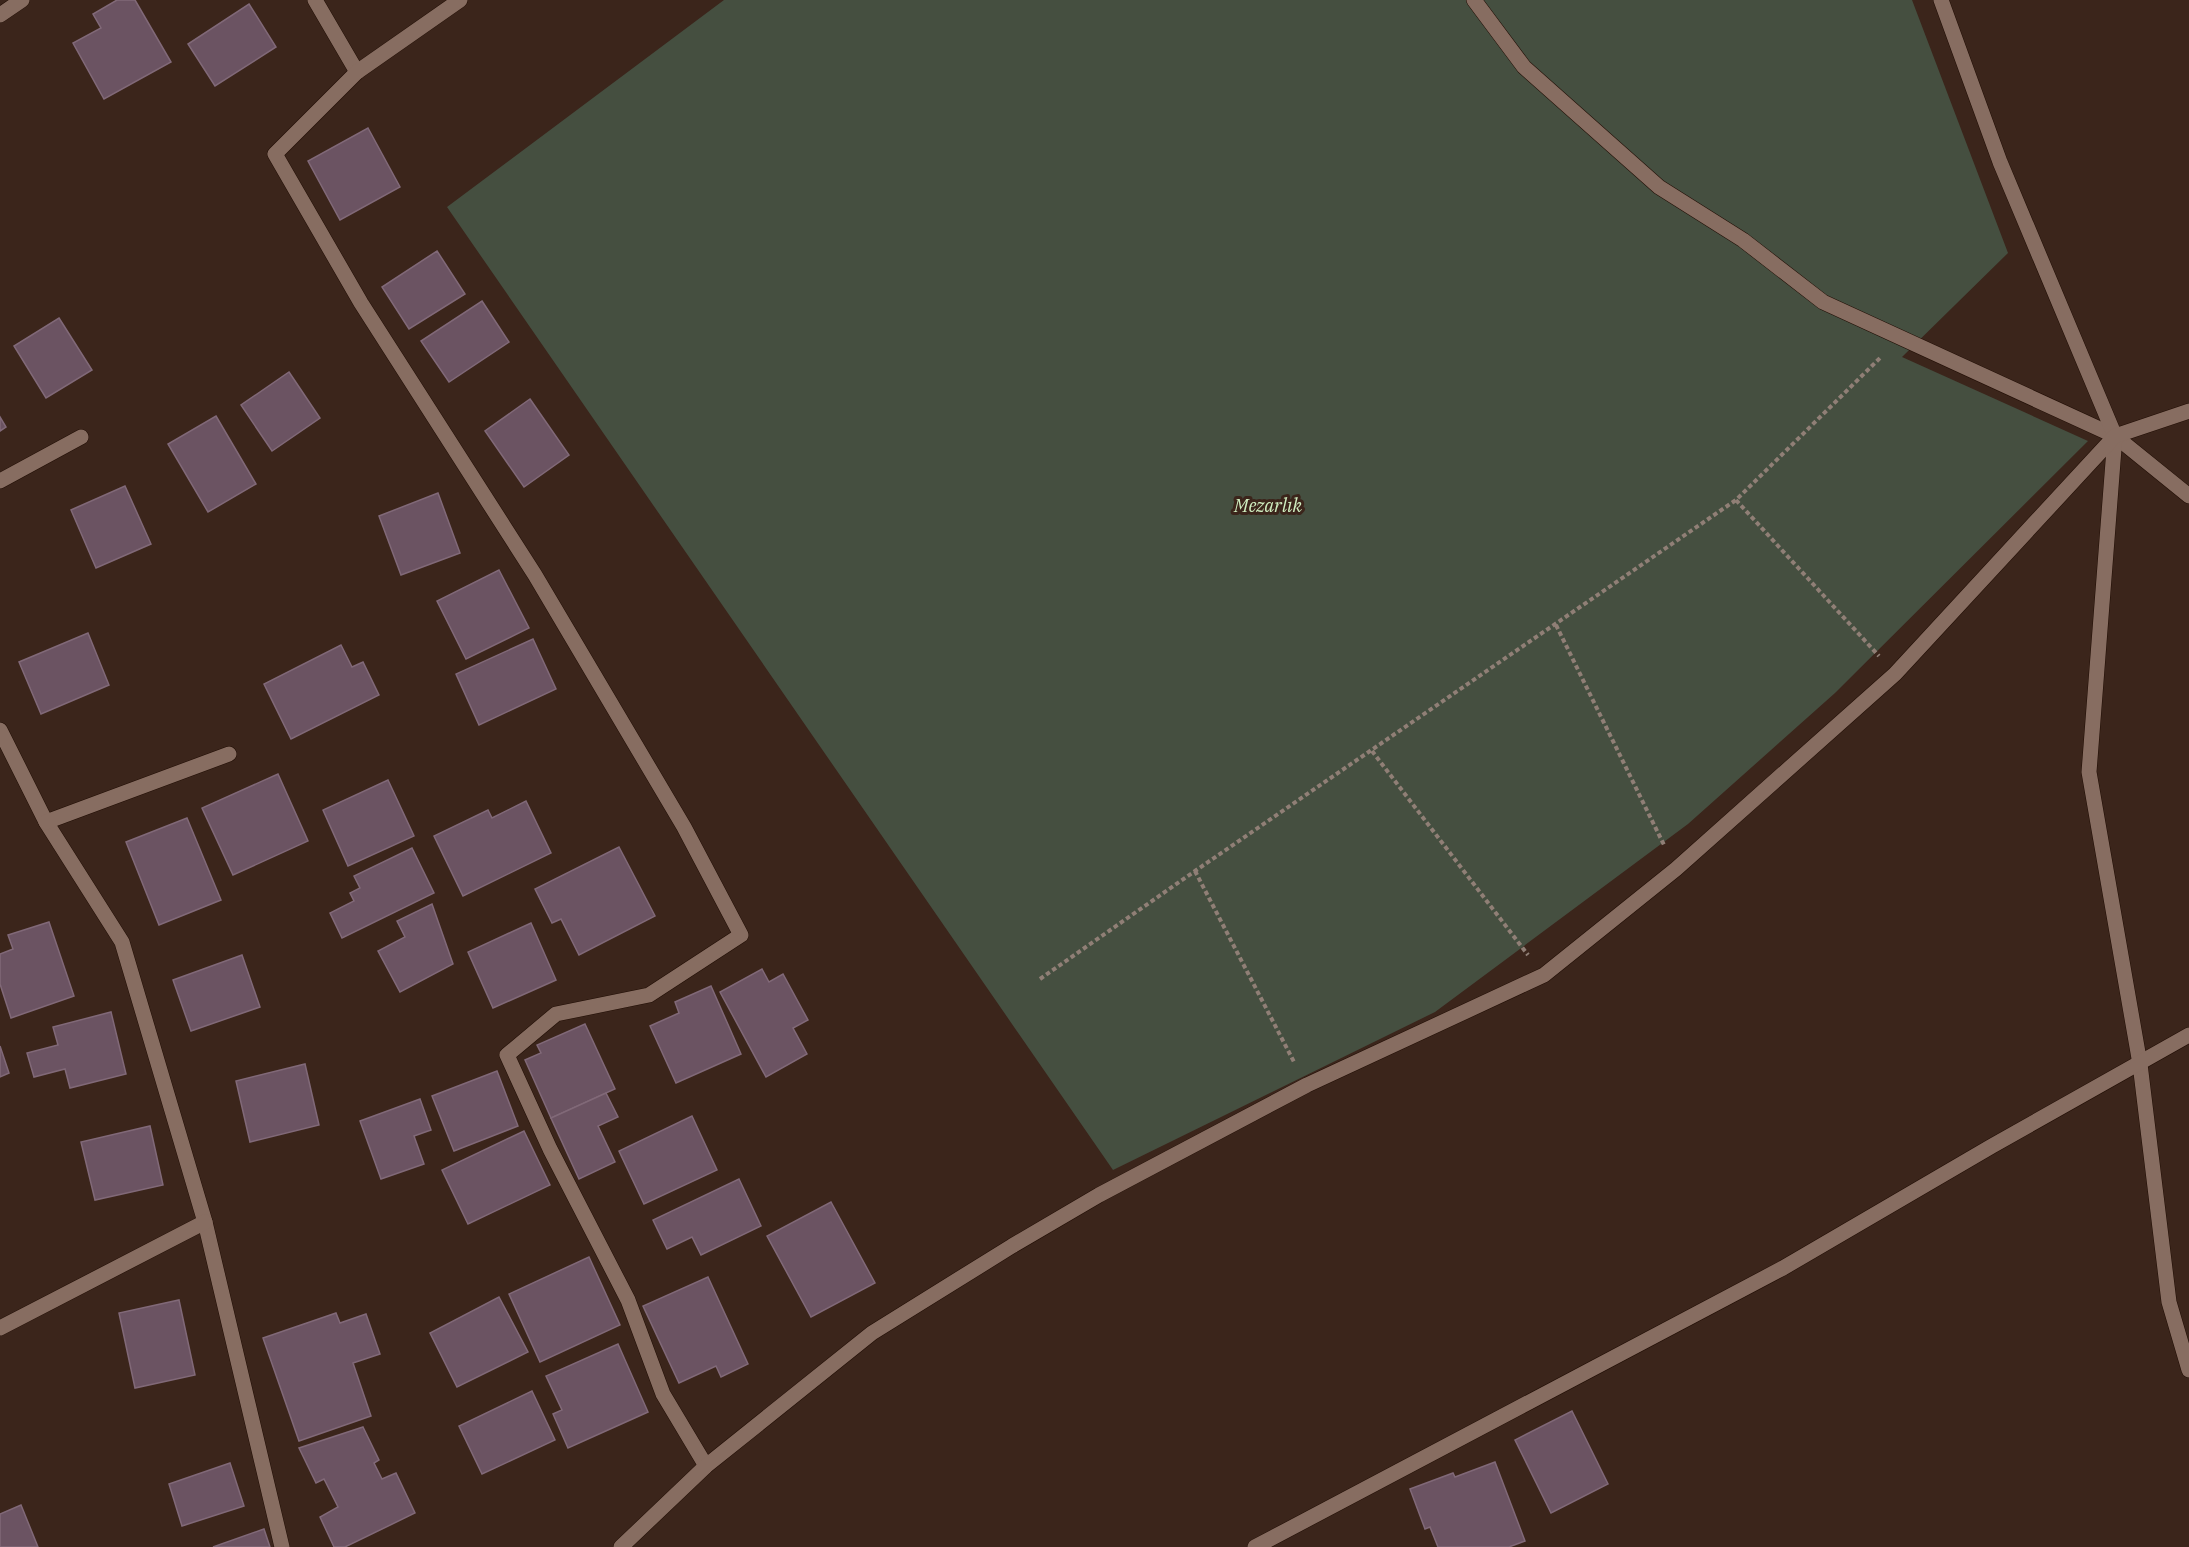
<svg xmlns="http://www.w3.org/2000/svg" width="2189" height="1547" font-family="'IBM Plex Serif',serif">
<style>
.green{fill:#454f40}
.building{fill:#6b5362;stroke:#816978;stroke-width:1.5}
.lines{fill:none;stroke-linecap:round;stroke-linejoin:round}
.street-casing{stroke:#210e05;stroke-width:16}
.path{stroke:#907f76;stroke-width:4;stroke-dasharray:4.5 3;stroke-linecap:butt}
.street{stroke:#876d61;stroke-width:15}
.labels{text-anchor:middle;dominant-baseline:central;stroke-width:6;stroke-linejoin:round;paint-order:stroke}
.park-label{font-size:18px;font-style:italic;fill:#d0efc1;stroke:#3b251b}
</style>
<rect width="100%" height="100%" fill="#3b251b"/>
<polygon class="green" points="724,0 1912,0 2008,253 1902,357 2088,441 1835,693 1688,824 1435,1012 1113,1170 447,207"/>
<g class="building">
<polygon points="117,0 135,0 171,62 104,99 73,43 101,28 93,14"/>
<polygon points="249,4 276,47 215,86 188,44"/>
<polygon points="368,128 400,187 340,220 308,161"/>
<polygon points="437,251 465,294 409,329 382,287"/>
<polygon points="482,301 509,342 449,382 421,341"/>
<polygon points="59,318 92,370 46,398 14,346"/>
<polygon points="289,372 320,418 272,451 241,405"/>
<polygon points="530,399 569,455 524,487 485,431"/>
<polygon points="216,416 256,484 208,512 168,444"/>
<polygon points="0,417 6,427 0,431"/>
<polygon points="125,486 151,544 96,568 71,510"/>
<polygon points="438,493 460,553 401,575 379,516"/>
<polygon points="499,570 529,628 466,659 437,601"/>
<polygon points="88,633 109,685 41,714 19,662"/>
<polygon points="533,639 556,689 479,725 456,674"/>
<polygon points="341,645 352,667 363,662 379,695 291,739 264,684"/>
<polygon points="278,774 308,841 233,875 202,808"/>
<polygon points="388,780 414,836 348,866 323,810"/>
<polygon points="526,801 551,853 463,896 434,836 488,810 492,818"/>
<polygon points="187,818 221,900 159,925 126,842"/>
<polygon points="619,847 655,916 579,955 561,919 552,923 535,889"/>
<polygon points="412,848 434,893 342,938 330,913 354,901 350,893 360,888 354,876"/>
<polygon points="432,904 453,964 400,992 378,951 405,937 397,921"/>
<polygon points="49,922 74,996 11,1018 0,984 0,954 13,949 8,935"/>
<polygon points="531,923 556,980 493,1008 468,952"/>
<polygon points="242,955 260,1007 191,1031 173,980"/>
<polygon points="762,969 769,982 783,974 808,1020 793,1028 807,1054 766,1077 720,992"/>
<polygon points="711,986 741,1054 676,1083 650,1026 679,1013 675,1002"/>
<polygon points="111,1012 126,1074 70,1088 65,1069 34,1077 27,1053 58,1045 53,1027"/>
<polygon points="585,1024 615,1089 551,1118 525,1060 541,1053 537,1045"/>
<polygon points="0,1046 9,1073 0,1077"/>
<polygon points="305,1064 319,1125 250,1142 236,1081"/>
<polygon points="497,1071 518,1126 454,1151 432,1096"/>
<polygon points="606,1093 618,1117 598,1126 615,1162 579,1179 551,1118"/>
<polygon points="420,1099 431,1130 414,1136 424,1164 381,1179 360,1121"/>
<polygon points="692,1116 717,1170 644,1204 619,1151"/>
<polygon points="150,1126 163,1185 95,1200 81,1142"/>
<polygon points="524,1131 550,1185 468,1224 442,1170"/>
<polygon points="739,1179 761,1226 701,1255 692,1237 667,1249 653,1220"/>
<polygon points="831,1202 875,1283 811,1317 767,1236"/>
<polygon points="589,1257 620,1325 540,1362 509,1294"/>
<polygon points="708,1277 748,1364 721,1377 716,1366 679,1383 643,1306"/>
<polygon points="499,1297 528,1352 457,1387 430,1333"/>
<polygon points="179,1300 195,1375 135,1388 119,1313"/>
<polygon points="336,1313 340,1323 366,1314 380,1354 353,1363 371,1416 299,1441 263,1338"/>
<polygon points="618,1344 648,1412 568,1448 553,1414 562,1410 546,1376"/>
<polygon points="532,1391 555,1440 482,1474 459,1426"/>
<polygon points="1572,1411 1608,1484 1551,1513 1515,1440"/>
<polygon points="363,1427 379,1460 374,1463 382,1479 396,1473 415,1513 345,1547 334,1547 320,1517 338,1507 324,1479 316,1483 299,1448"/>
<polygon points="1495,1462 1525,1541 1509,1547 1438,1547 1430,1527 1425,1529 1410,1489 1453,1473 1455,1477"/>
<polygon points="230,1463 244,1506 182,1526 169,1484"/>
<polygon points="21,1505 38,1547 0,1547 0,1514"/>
<polygon points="264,1529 270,1547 213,1547"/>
</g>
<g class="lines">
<g class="street-casing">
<g id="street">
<polyline points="315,0 357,72"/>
<polyline points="460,0 357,72 275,154 361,303 535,575 684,827 741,935 649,995 556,1014 507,1055 550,1149 628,1300 663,1394 706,1466"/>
<polyline points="1474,0 1524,67 1659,187 1743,240 1823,302 2115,436 2189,496"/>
<polyline points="1941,0 2000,162 2115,436 2089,772 2140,1064 2169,1302 2189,1370"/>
<polyline points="0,15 22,0"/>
<polyline points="0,481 81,437"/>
<polyline points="0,730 46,822 122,942 205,1222 282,1547"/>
<polyline points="46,822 229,754"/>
<polyline points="0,1328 205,1222"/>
<polyline points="621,1547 706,1466 872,1333 1012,1246 1099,1195 1307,1085 1544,975 1676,869 1895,674 2115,436 2189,411"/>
<polyline points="1255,1547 1783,1268 1992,1146 2189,1035"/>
</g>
</g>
<g class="path">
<polyline points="1736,500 1879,656"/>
<polyline points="1556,625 1664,845"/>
<polyline points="1372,751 1528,955"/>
<polyline points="1195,871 1294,1062"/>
<polyline points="1040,979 1195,871 1736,500 1882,356"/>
</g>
<use href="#street" class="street"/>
</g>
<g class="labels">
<g class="park-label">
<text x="1268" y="505">Mezarlık</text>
</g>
</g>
</svg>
